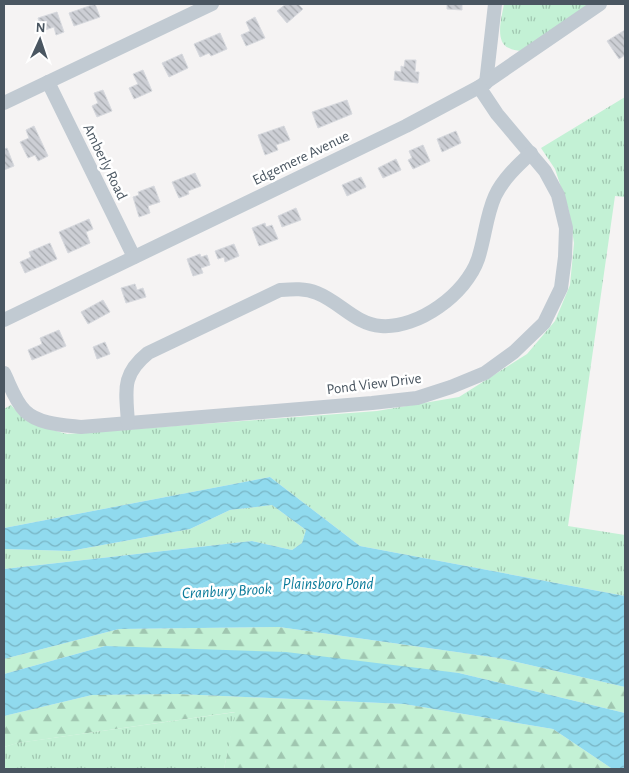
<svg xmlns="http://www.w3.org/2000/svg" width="629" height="773" font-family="'Alegreya Sans',sans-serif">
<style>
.forest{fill:url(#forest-firs)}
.park{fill:url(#park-tufts)}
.water{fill:url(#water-waves)}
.building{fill:url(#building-back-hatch);stroke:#d7d9de}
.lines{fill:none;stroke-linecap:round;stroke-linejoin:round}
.minor{stroke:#c1cad2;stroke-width:14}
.labels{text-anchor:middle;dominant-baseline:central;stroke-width:5;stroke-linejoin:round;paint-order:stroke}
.street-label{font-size:15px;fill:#4a5661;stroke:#fff}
.water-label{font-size:16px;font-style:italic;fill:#0c7c9b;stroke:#fff}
</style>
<defs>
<pattern id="forest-firs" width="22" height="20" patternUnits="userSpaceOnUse" patternTransform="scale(1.25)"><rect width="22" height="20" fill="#c3f1d5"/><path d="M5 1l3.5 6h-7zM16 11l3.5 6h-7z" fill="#a0c6b0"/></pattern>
<pattern id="park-tufts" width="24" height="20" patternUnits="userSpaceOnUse" patternTransform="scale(1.25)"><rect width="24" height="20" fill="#c3f1d5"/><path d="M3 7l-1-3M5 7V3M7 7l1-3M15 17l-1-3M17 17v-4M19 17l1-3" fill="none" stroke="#a0c6b0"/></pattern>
<pattern id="water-waves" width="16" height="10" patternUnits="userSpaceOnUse" patternTransform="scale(1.25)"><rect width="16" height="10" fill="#90daee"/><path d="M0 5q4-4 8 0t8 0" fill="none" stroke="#78b4c4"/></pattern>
<pattern id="building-back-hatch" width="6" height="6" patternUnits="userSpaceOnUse" patternTransform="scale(1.25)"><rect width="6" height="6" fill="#cdcfd5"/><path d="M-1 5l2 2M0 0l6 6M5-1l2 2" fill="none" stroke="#a8abb0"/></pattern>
</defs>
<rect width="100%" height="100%" fill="#f5f3f3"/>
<g class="forest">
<polygon points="279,627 499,658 625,687 625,713 459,673 105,646 4,674 4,659 119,629"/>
<polygon points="178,694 404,704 553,729 611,768 625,769 224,769 235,712 18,743 4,747 4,716 92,695"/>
</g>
<g class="park">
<path d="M504 4H591L520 51C517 50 512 50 509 48 494 42 502 16 504 4Z"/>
<polygon points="625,97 625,197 615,196 568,526 625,535 625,596 360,546 270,477 4,528 4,409 11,405 22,417 38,426 67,434 377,411 459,397 527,354 555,321 570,285 574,243 569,211 555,169 541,148"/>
<polygon points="272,505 306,530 302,543 292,550 252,541 4,569 4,549 70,551 190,529 230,510"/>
<polygon points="236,712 224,769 4,769 4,747 17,743"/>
</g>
<g class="water">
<polygon points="270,477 360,546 625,596 625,687 499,658 279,627 119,629 4,659 4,569 252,541 292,550 302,543 306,530 272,505 230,510 190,529 70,551 4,549 4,528"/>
<polygon points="105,646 286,652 459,673 625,713 625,769 611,768 553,729 404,704 178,694 92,695 4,716 4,674"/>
</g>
<g class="building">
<polygon points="95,4 100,17 74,26 69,13"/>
<polygon points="286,4 298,4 303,9 287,23 277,11"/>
<polygon points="444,4 462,4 462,10 447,9 447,4"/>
<polygon points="57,12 64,32 56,35 54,27 42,31 38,18"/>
<polygon points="255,17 265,38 246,46 241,35 250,31 246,22"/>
<polygon points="625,30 625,55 619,59 607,41"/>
<polygon points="220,33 227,49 211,56 209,53 200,57 194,44"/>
<polygon points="182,54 188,68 169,77 162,63"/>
<polygon points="405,60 416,60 415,72 419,72 418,83 394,80 395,71 401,72 401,66 404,67"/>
<polygon points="143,70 152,91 134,99 129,88 138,84 133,74"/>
<polygon points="103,90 112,111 97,117 92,106 98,103 94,93"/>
<polygon points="347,100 352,114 318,128 312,112"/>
<polygon points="34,126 48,156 38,161 35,155 28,158 20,142 29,138 26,130"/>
<polygon points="284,126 290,140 276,145 278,150 265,155 258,135"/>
<polygon points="456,131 461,143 442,152 437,139"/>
<polygon points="423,145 430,161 413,169 408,160 412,158 409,151"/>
<polygon points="7,148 14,166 4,170 4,149"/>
<polygon points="396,159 401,170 383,178 378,168"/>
<polygon points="195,173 201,186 188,191 189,194 179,198 172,182"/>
<polygon points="361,177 366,187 347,196 342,185"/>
<polygon points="154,186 160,202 148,206 150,213 139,217 133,197 139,195 138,192"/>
<polygon points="296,208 301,220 282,227 278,216"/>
<polygon points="89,219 93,229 86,232 90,243 68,253 59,232"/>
<polygon points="265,223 266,227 272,225 278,239 259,246 252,228"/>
<polygon points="50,243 57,259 25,273 20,262 31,257 29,252"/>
<polygon points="234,244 239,256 225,262 224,257 218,259 215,251"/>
<polygon points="200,254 201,257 207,255 210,265 201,268 203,273 193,276 187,259"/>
<polygon points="135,284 137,290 143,288 146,297 126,303 121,288"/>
<polygon points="103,300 110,312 88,324 81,312"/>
<polygon points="59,330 66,346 32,360 28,350 42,344 40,338"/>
<polygon points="105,342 110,354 97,359 93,347"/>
</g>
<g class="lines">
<g class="minor">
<polyline points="48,82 134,257"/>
<polyline points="486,83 495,4"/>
<polyline points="4,103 212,4"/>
<polyline points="4,320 406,126 479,87 600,4"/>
<path d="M4 373C10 385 15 401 25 411 38 424 63 425 81 427L372 403 417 398 451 387 485 373 514 352 544 323 561 288 565 257 566 228 558 195 545 171 497 114 479 87"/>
<path d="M128 423C126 390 121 375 148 353L280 290C293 289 305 288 317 293 340 302 355 324 381 326 418 329 466 294 478 259 485 238 486 216 495 196 503 179 517 166 531 153"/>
</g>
</g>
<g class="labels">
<g class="street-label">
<text transform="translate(301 158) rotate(-26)">Edgemere Avenue</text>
<text transform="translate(105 162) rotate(64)">Amberly Road</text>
<text transform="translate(374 384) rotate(-7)">Pond View Drive</text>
</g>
<g class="water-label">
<text x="328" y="584">Plainsboro Pond</text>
<text transform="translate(227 591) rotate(-3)">Cranbury Brook</text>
</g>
</g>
<rect width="629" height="773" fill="none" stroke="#4a5661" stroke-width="10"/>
<g transform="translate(40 40) rotate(3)" stroke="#ffffff" stroke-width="4" paint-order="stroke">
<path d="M0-4L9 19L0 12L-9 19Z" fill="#4a5661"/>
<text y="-8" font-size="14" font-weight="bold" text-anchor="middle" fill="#4a5661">N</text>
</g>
</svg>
